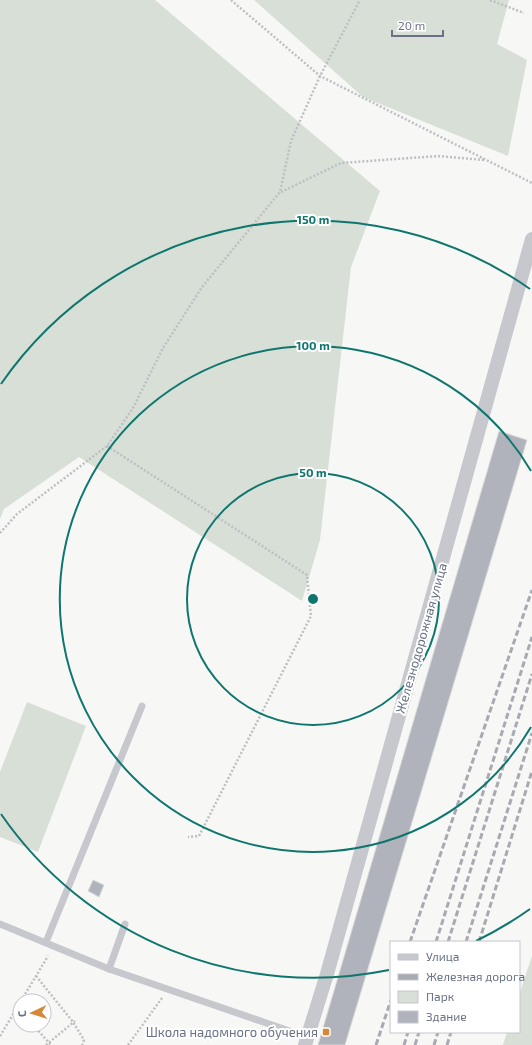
<svg xmlns="http://www.w3.org/2000/svg" width="532" height="1045" font-family="'Exo 2',sans-serif">
<style>
.green{fill:#d8dfd7}
.building{fill:#b0b3bc;stroke:#d9dad8}
.lines{fill:none;stroke-linecap:round;stroke-linejoin:round}
.path{stroke:#bebfc2;stroke-width:2.5;stroke-dasharray:2 2;stroke-linecap:butt}
.lane{stroke:#c7c8cd;stroke-width:7}
.street{stroke:#c7c8cd;stroke-width:14}
.rail{stroke:#a7aab1;stroke-width:3;stroke-dasharray:6 3;stroke-linecap:butt}
.ring{fill:none;stroke:#0f766e;stroke-width:2}
.poi-dot{fill:#d78837;stroke:#fff;stroke-width:1.5}
.labels{text-anchor:middle;dominant-baseline:central;stroke-width:4;stroke-linejoin:round;paint-order:stroke}
.street-label{font-size:13px;fill:#697185;stroke:#fff}
.poi-label{font-size:13px;fill:#697185;stroke:#fff;text-anchor:end}
.centre{fill:#0f766e;stroke:#fff;stroke-width:2}
.ring-label{font-size:12px;text-anchor:middle;font-weight:bold;fill:#0f766e;stroke:#fff;stroke-width:4;stroke-linejoin:round;paint-order:stroke}
</style>
<rect width="100%" height="100%" fill="#f7f8f6"/>
<g class="green">
<polygon points="0,0 155,0 380,191 351,267 320,540 302,601 79,457 4,509 0,519"/>
<polygon points="254,0 509,0 497,44 527,60 508,156 363,97"/>
<polygon points="27,702 86,726 38,852 0,837 0,772"/>
<polygon points="532,956 532,1045 503,1045 507,1032 519,1032 519,995"/>
</g>
<g class="building">
<polygon points="499,431 527,440 345,1045 318,1045"/>
<polygon points="93,880 104,885 99,897 88,891"/>
</g>
<g class="lines">
<g class="path">
<polyline points="231,0 320,76 532,183"/>
<polyline points="490,0 524,13"/>
<polyline points="281,192 341,163 438,156 484,160"/>
<polyline points="107,446 307,575 311,616 199,836 188,837"/>
<polyline points="0,533 17,514 107,446 133,408 163,348 202,287 280,192 291,141 320,76 360,0"/>
<polyline points="36,976 73,1022 84,1040 82,1045"/>
<polyline points="21,1001 48,956"/>
<polyline points="14,1013 20,1016"/>
<polyline points="33,1025 51,1045"/>
<polyline points="0,1036 20,1003"/>
<polyline points="46,1045 75,1021"/>
<polyline points="128,1045 162,998"/>
</g>
<g class="lane">
<polyline points="0,924 109,969 307,1037"/>
<polyline points="46,942 142,706"/>
<polyline points="109,969 125,924"/>
</g>
<polyline class="street" points="305,1045 327,974 532,239"/>
<g class="rail">
<polyline points="410,942 532,590"/>
<polyline points="436,942 532,637"/>
<polyline points="448,942 532,674"/>
<polyline points="466,942 532,733"/>
<polyline points="479,942 532,771"/>
<polyline points="376,1045 391,1000"/>
<polyline points="404,1045 408,1032"/>
<polyline points="415,1045 419,1032"/>
<polyline points="434,1045 438,1032"/>
<polyline points="447,1045 451,1032"/>
</g>
</g>
<g class="ring">
<circle cx="313" cy="599" r="126"/>
<path d="M531 727A253 253 0 1 1 531 471"/>
<path d="M530 909A379 379 0 0 1 476 941M389 970A379 379 0 0 1 1 814M1 384A379 379 0 0 1 530 289"/>
</g>
<rect class="poi-dot" x="322" y="1028" width="8" height="8" rx="2"/>
<g class="labels">
<g class="street-label">
<text transform="translate(421 638) rotate(-74)">Железнодорожная улица</text>
</g>
<g class="poi-label">
<text x="318" y="1032">Школа надомного обучения</text>
</g>
</g>
<circle cx="313" cy="599" r="6" class="centre"/>
<g class="ring-label">
<text x="313" y="224">150 m</text>
<text x="313" y="350">100 m</text>
<text x="313" y="477">50 m</text>
</g>
<rect x="390" y="941" width="130" height="92" fill="#ffffff" stroke="#c3c6ce"/>
<rect x="398" y="954" width="20" height="6" fill="#c7c8cd" stroke="#c3c6ce"/>
<text x="426" y="961" font-size="12" fill="#697185">Улица</text>
<rect x="398" y="974" width="20" height="6" fill="#a7aab1" stroke="#c3c6ce"/>
<text x="426" y="981" font-size="12" fill="#697185">Железная дорога</text>
<rect x="398" y="991" width="20" height="12" fill="#d8dfd7" stroke="#c3c6ce"/>
<text x="426" y="1001" font-size="12" fill="#697185">Парк</text>
<rect x="398" y="1011" width="20" height="12" fill="#b0b3bc" stroke="#c3c6ce"/>
<text x="426" y="1021" font-size="12" fill="#697185">Здание</text>
<g transform="translate(32 1013) rotate(266)"><circle r="19" fill="#ffffff" stroke="#c3c6ce"/>
<path d="M0-3L7 15L0 10L-7 15Z" fill="#d78837"/>
<text y="-6" font-size="11" font-weight="bold" text-anchor="middle" fill="#697185">С</text>
</g>
<path d="M392 30v6h51v-6" fill="none" stroke="#697185" stroke-width="2"/>
<text x="398" y="30" font-size="12" fill="#697185" stroke="#ffffff" stroke-width="3" paint-order="stroke">20 m</text>
</svg>
